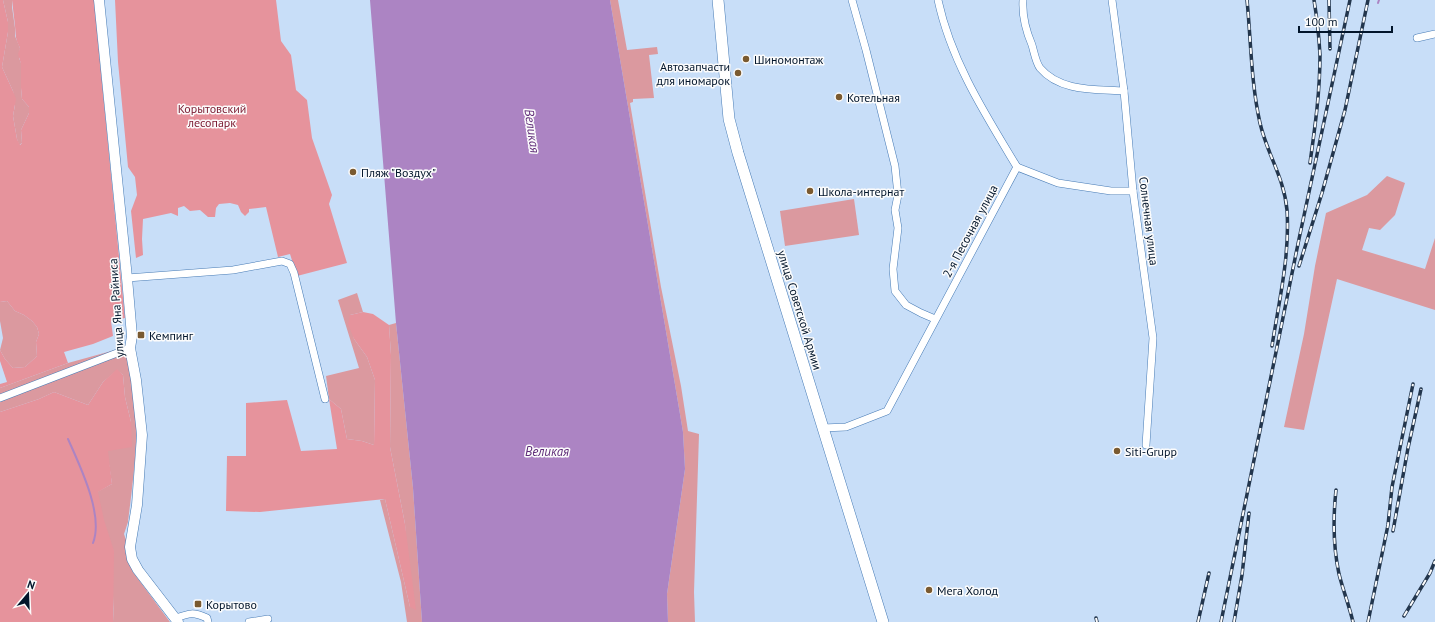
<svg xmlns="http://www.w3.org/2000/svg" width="1435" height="622" font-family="'PT Sans',sans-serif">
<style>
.green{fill:#db999f}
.forest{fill:#e6939c}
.water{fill:#ac84c3}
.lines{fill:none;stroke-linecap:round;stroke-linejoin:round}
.stream{stroke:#ac84c3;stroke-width:2}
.street-casing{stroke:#477bb5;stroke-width:8}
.secondary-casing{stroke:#477bb5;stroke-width:11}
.primary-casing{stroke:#477bb5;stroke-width:12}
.street{stroke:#fff;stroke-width:7}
.secondary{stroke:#fff;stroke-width:10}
.primary{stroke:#fff;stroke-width:11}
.rail-casing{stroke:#23364d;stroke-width:3.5}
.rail{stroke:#fcfcfc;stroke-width:2;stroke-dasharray:6;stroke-linecap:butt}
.poi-dot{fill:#7a5a30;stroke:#fcfcfc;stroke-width:1.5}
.labels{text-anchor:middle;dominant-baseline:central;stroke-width:3;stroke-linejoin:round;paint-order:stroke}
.poi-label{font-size:12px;fill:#02152b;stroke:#fcfcfc;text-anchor:start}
.park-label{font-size:12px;fill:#7b1b31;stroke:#fcfcfc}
.street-label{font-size:12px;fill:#02152b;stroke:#fcfcfc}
.water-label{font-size:13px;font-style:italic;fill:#5f2c78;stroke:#fcfcfc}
</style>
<rect width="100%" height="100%" fill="#c8def8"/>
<g class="green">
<polygon points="3,0 12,0 12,7 15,28 15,36 20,48 19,58 21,63 21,88 22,99 29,107 29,113 21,130 22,143 19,145 17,139 13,116 15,105 13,91 2,67 8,32 8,22"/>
<polygon points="610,0 618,0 627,50 657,47 658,54 649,55 654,98 633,99 633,102 630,103 661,287 681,386 688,431 699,434 694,592 695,622 668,622 667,594 685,469 683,432"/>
<polygon points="1387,176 1405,183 1395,215 1380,230 1369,228 1362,250 1425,269 1435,238 1435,310 1337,279 1304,430 1284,427 1304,334 1315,266 1326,213 1367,195"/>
<polygon points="854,199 859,235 785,246 780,211"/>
<polygon points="357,293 363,312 350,315 354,339 367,357 375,380 374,445 362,441 347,439 341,409 329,399 326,376 359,368 338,300"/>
<polygon points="7,301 15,311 24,315 32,321 37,327 39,334 36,342 37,356 25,367 13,368 5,359 0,350 3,338 0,321 0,302"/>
<polygon points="396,323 413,488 422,622 407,622 401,582 380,500 385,499 410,607 405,524 390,447 391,355 389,325"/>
<path d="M124 344C133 374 138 411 136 442 135 469 131 496 128 522L124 534 126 540 125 551 133 572 170 622H113C115 578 107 534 97 492L112 484 107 451 131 422 125 397 123 375 117 370 103 382 88 405 54 392 39 399 0 412V388L68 363 115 350Z"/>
</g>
<g class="forest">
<path d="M0 0H3L8 22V32L2 67 13 91 16 99 13 116 17 139 20 145 22 143 21 130 29 113V107L22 99 21 88V64L18 54 20 48C15 38 16 37 15 26 14 17 13 9 12 0H94L125 318 111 321 113 336 93 344 64 352 68 363 0 388V384L7 382 0 361V350L5 359 13 368 25 367 37 356 36 342 39 334 37 327 32 321 24 315 15 311 7 301 0 302Z"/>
<polygon points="115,0 276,0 281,41 291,55 296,90 307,100 312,138 332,195 329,204 347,263 297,276 290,254 278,257 266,207 249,209 249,212 245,216 241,212 238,205 230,203 219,204 216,208 215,217 208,217 200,210 190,211 184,206 178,208 178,216 171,213 143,219 142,239 143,255 136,258 131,211 137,195 135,177 128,167 118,62"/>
<polygon points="363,312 373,314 389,325 391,355 390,447 405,524 416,610 410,607 385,499 260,512 226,511 227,456 246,456 246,403 287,400 301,451 337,449 329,399 341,409 347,439 362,441 374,445 375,380 367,357 354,339 348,324 350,315"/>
<polygon points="117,369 123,375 125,397 131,422 132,447 108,451 112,484 98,492 104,520 114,551 113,622 0,622 0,412 39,399 54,392 88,405 103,382"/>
</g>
<polygon class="water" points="370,0 610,0 683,432 685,469 667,594 668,622 422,622 413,488 396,323"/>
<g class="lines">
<g class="stream">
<polyline points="1378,3 1379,0"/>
<path d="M68 439C80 466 104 515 93 543"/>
</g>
<g class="street-casing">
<g id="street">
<polyline points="852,0 866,50 895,166 898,195 895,210 898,228 893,269 895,291 906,305 921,313 935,319"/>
<path d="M938 0C951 61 985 114 1017 167"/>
<path d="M1023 0C1022 16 1026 31 1032 45 1034 52 1036 63 1040 68 1060 92 1096 89 1124 91"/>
<polyline points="1112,0 1124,91 1133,191 1153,338 1146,445"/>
<polyline points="1417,38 1435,34"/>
<polyline points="1017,167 1058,183 1111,191 1133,191"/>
<polyline points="127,278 233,270 282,261 290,264 294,273 325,399"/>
<polyline points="0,398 130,348"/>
<polyline points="823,428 846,427 887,411 1017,167"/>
<path d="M176 618C190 613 193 612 207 618L208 622"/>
<polyline points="249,622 268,619"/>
</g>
</g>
<g class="secondary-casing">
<polyline id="secondary" points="99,0 127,278 132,336 130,348 136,380 142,435 137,505 130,547 132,559 138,570 178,622"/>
</g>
<g class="primary-casing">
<polyline id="primary" points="718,0 729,119 738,153 883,622"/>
</g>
<use href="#street" class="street"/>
<use href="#secondary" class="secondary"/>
<use href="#primary" class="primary"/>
<g class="rail-casing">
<g id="rail">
<path d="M1247 0C1251 41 1251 83 1260 123 1267 154 1284 177 1287 210 1290 256 1279 301 1272 346"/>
<polyline points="1329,0 1330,49"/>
<path d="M1310 163C1315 127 1320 92 1320 55 1319 37 1317 18 1314 0"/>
<polyline points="1299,266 1322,193 1345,110 1368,0"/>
<path d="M1336 490C1333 518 1333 546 1339 574 1343 590 1349 605 1353 622"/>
<polyline points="1393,531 1408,448 1421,389"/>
<polyline points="1404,616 1430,573 1435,561"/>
<polyline points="1096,618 1097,622"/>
<polyline points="1198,622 1209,573"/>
<polyline points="1221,622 1299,239 1350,0"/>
<polyline points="1234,622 1242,575 1249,513"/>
<polyline points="1368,622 1388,525 1392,487 1413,384"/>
</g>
</g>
<use href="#rail" class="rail"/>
</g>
<g class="poi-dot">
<circle cx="746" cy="59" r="4"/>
<circle cx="738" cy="73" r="4"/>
<circle cx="839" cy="97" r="4"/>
<circle cx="353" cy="172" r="4"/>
<circle cx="810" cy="191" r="4"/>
<rect x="137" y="331" width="8" height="8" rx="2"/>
<circle cx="1117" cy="451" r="4"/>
<circle cx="929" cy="590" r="4"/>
<rect x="194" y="600" width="8" height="8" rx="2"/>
</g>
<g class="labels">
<g class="poi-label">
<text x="754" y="59">Шиномонтаж</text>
<text x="730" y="66" text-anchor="end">Автозапчасти<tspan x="730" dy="14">для иномарок</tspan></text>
<text x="847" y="97">Котельная</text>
<text x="361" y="172">Пляж "Воздух"</text>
<text x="818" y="191">Школа-интернат</text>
<text x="149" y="335">Кемпинг</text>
<text x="1125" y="451">Siti-Grupp</text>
<text x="937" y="590">Мега Холод</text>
<text x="206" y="604">Корытово</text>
</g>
<g class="park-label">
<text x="212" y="108">Корытовский<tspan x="212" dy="14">лесопарк</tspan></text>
</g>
<g class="street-label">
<text transform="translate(1149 221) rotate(83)">Солнечная улица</text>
<text transform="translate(970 231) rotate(-62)">2-я Песочная улица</text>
<text transform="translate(116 308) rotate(-94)">улица Яна Райниса</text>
<text transform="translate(800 310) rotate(73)">улица Советской Армии</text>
</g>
<g class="water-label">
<text transform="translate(532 131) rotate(82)">Великая</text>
<text x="547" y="451">Великая</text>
</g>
</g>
<g transform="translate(28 594) rotate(19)" stroke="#fcfcfc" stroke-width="3" paint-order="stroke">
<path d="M0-3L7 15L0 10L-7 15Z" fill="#02152b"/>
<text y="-6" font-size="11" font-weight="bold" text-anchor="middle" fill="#02152b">N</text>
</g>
<path d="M1299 26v6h93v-6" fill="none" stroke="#02152b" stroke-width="2"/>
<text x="1305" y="26" font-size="12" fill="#02152b" stroke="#fcfcfc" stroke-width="3" paint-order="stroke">100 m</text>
</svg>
